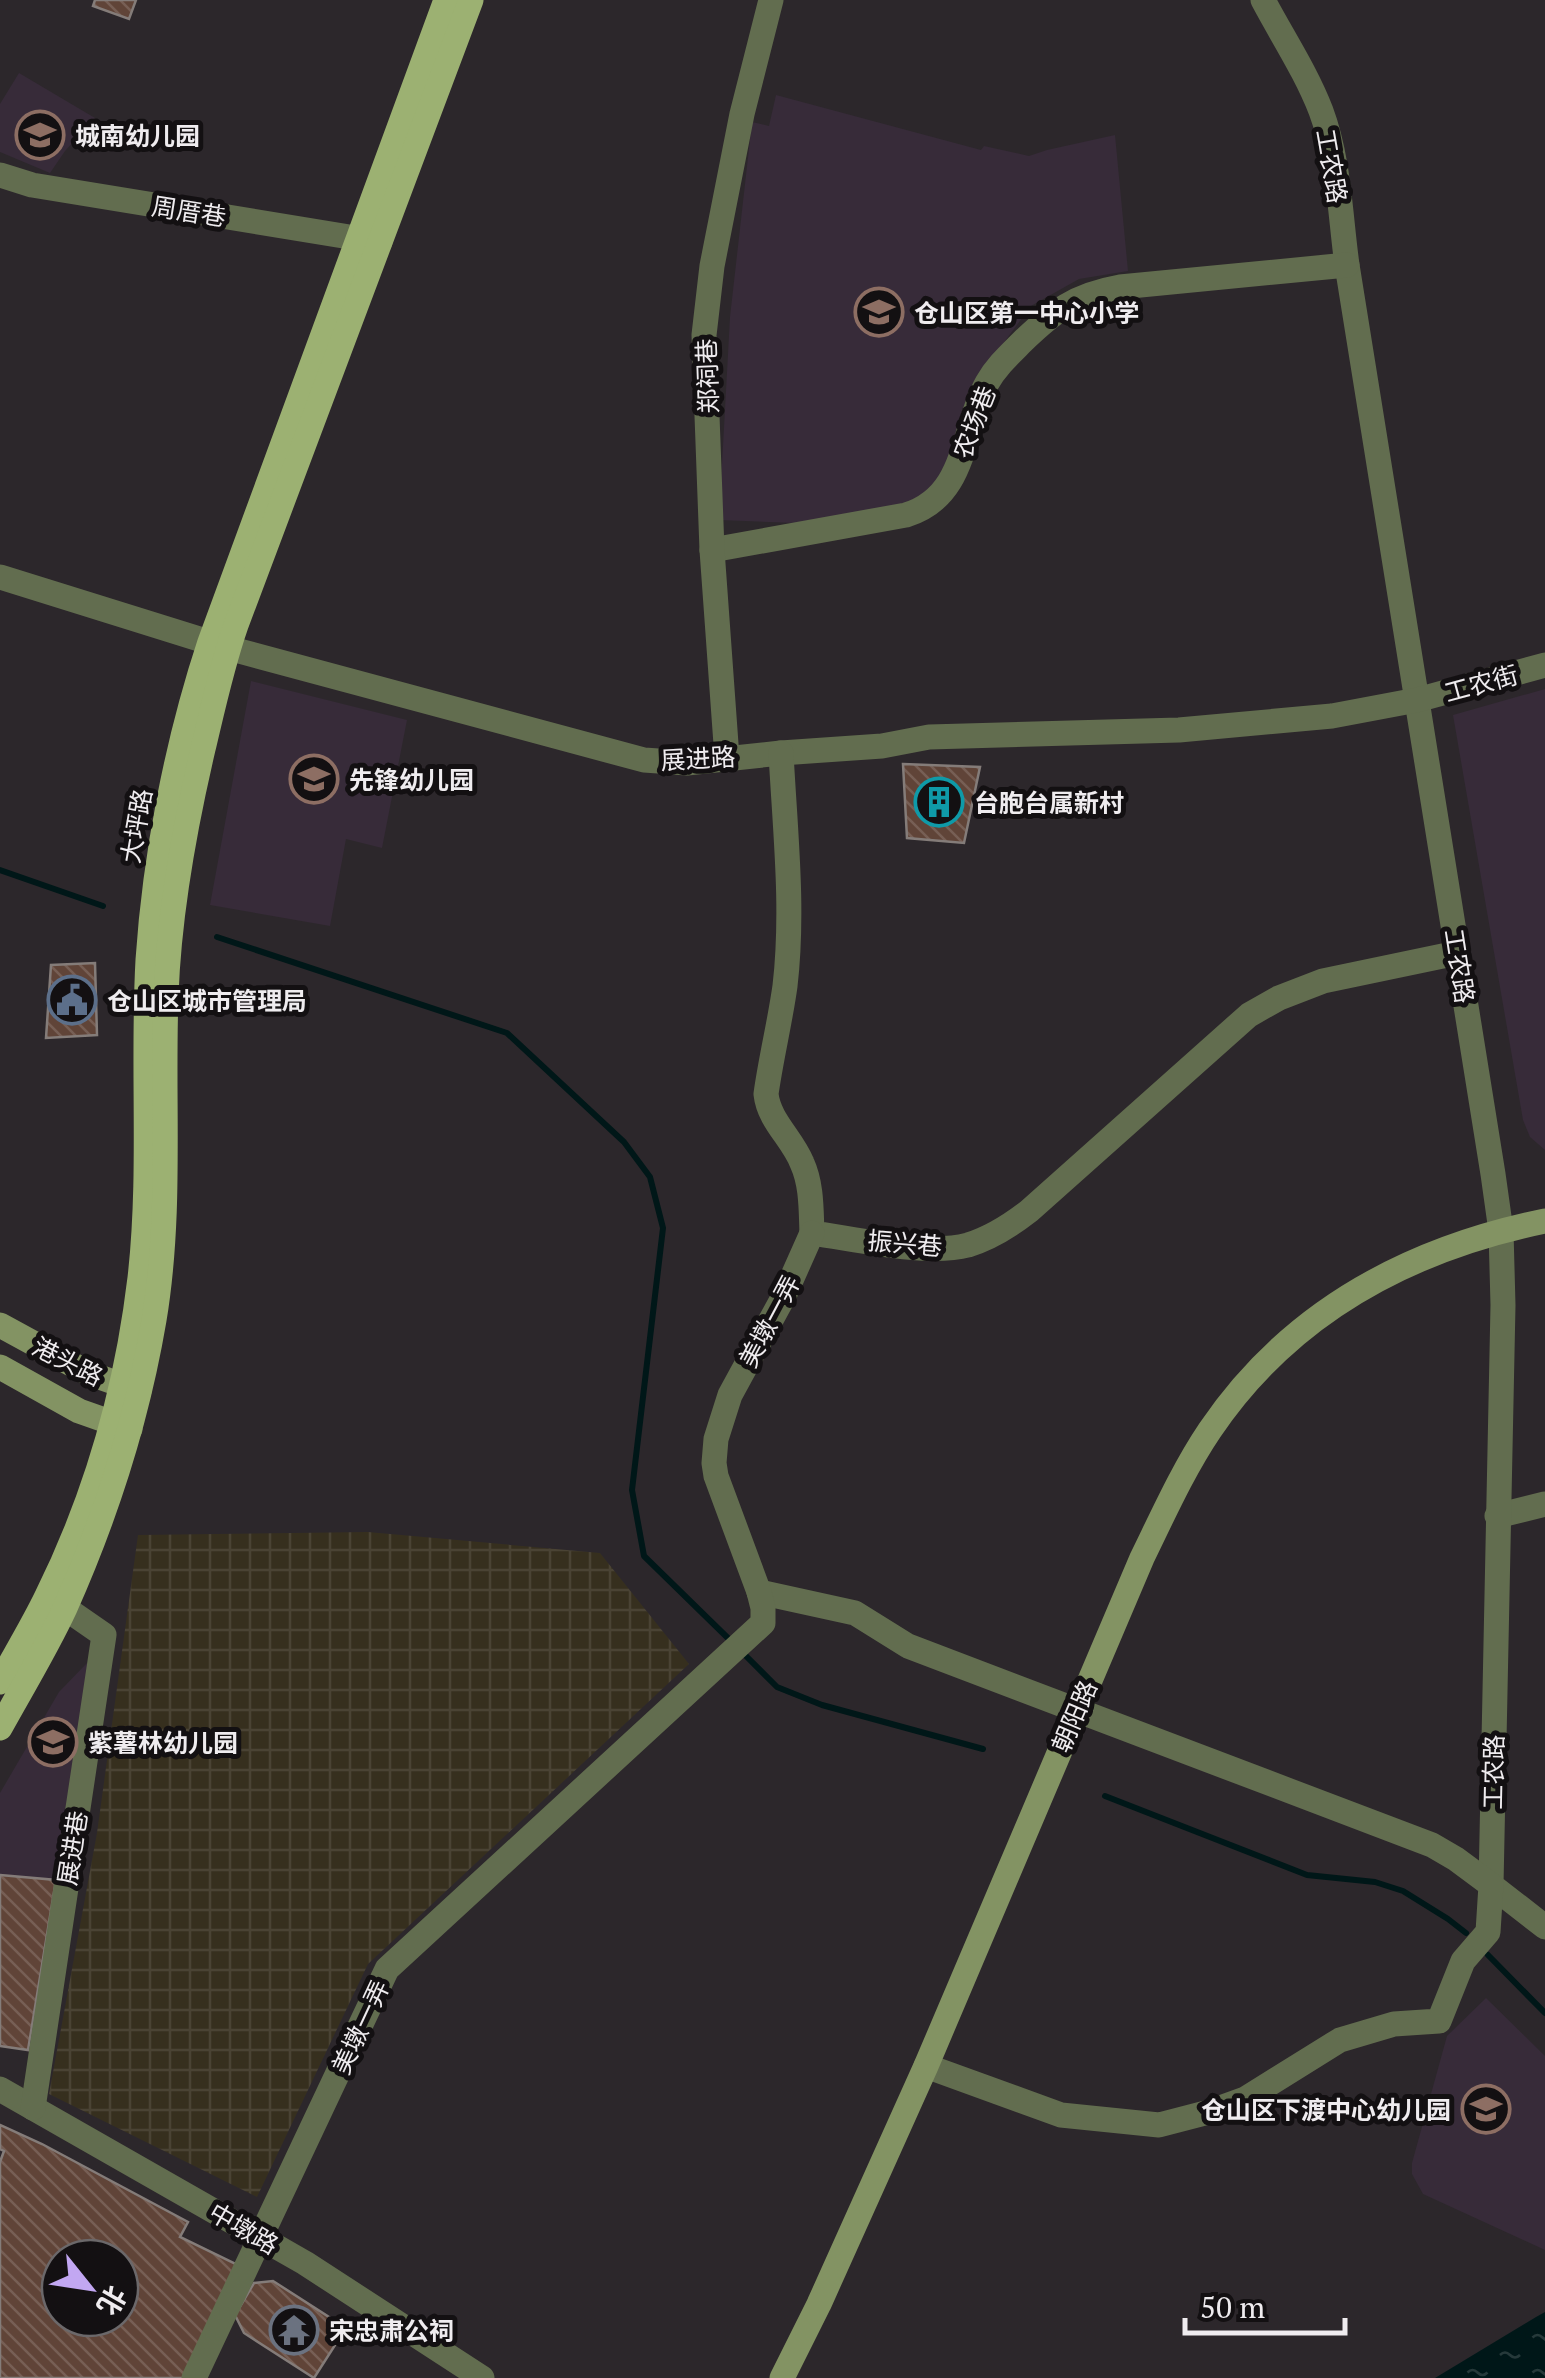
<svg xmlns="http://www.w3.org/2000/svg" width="1545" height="2378" font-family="'PT Serif','Noto Sans SC',serif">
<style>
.industrial{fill:url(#industrial-grid)}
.education{fill:#372b39}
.water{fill:url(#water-ripples)}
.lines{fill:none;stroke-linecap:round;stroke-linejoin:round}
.stream{stroke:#001718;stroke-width:6}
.building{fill:url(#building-back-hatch);stroke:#847c79;stroke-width:2.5;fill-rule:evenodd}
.minor{stroke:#626d4f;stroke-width:25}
.tertiary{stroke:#626d4f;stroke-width:25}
.secondary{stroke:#839363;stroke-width:25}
.primary{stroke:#9cb172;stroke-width:25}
.labels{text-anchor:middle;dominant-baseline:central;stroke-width:10;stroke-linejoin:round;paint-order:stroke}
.poi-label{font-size:25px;font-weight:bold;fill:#efecef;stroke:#131012;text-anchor:start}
.street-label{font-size:25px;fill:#efecef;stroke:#131012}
</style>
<defs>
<pattern id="industrial-grid" width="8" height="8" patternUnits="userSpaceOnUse" patternTransform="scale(2.5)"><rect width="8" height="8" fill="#362f1e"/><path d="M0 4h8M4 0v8" fill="none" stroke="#4a4334"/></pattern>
<pattern id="water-ripples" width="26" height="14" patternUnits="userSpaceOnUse" patternTransform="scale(2.5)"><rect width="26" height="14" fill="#001718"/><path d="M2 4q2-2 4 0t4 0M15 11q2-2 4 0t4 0" fill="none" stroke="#26393a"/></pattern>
<pattern id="building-back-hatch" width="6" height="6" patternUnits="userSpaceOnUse" patternTransform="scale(2.5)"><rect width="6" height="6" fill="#604438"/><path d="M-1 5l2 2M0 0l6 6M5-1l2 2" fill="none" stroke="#775f55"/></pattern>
</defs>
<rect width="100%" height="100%" fill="#2c272b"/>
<polygon class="industrial" points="368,1532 600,1553 689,1664 368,1964 257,2197 49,2094 97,1833 138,1535"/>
<g class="education">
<polygon points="19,73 95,118 65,151 50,173 0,152 0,104"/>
<polygon points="776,95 981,150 984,146 1029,156 1047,150 1115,135 1128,271 1079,279 1031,306 968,391 948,472 929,492 890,510 795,523 719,520 730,317 752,122 769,126"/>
<polygon points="251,681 407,720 382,848 346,839 330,926 210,905"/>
<polygon points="1545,689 1545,1150 1530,1137 1523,1120 1453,715"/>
<polygon points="88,1662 56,1880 0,1875 0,1793 59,1692"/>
<polygon points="1486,1998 1545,2056 1545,2250 1423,2194 1412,2174 1412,2163 1447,2036"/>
</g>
<polygon class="water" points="1545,2312 1545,2378 1435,2378 1536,2317"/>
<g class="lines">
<g class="stream">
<polyline points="0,870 103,906"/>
<polyline points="217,937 507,1033 624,1142 650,1177 663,1228 632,1490 644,1556 734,1644"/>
<polyline points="743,1653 777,1687 822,1705 983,1749"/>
<polyline points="1105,1796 1307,1875 1375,1882 1403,1891 1448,1919 1466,1933"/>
<polyline points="1488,1955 1545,2013"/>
</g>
</g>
<g class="building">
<polygon points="95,0 136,0 129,19 93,6"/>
<polygon points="903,764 980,767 964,843 907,838"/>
<polygon points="95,963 97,1035 46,1038 51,965"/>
<polygon points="0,1875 56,1880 28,2050 0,2046"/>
<path d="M0 2125 42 2144 188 2222 180 2237 238 2265 186 2378H0V2162L4 2151 0 2149ZM60 2258H120V2318H60Z"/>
<polygon points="273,2281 346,2328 314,2378 244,2333 235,2315 254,2283"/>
</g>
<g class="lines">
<polyline class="minor" points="1497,1516 1545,1504"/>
<g class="tertiary">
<path d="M1263 0C1282 36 1306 72 1321 111 1339 159 1340 214 1347 265L1493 1174 1501 1231 1503 1305 1491 1885 1545 1927"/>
<polyline points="0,175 32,185 380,242"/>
<path d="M712 550 906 515C968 496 961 430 987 383 996 367 1009 355 1022 342 1054 311 1075 295 1120 287L1347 265"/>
<polyline points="0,577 228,648 644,760 687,763 781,753 882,746 929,737 1179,730 1332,716 1417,700 1545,665"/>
<path d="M781 753C785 830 794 909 785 986 780 1022 771 1058 766 1094 769 1121 792 1138 802 1163 812 1185 811 1210 812 1233 856 1239 926 1256 968 1245 991 1238 1011 1225 1029 1211L1249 1015 1279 998 1323 981 1457 953"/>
<polyline points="727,758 712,550 704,335 712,266 742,114 771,0"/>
<polyline points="759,1592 855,1613 908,1646 1432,1845 1456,1859 1491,1885 1488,1932 1463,1961 1439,2021 1394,2024 1340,2040 1245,2099 1209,2112 1159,2125 1061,2115 926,2066"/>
<polyline points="0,2089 305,2263 482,2378"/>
<polyline points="33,2108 104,1635 65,1608"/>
<polyline points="194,2378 387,1969 763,1623 763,1608 759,1592 716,1476 714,1463 716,1439 730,1395 784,1296 812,1233"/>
</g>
<g class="secondary">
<polyline points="0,1325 88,1373 139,1391"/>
<polyline points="0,1367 79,1411 130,1429"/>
<path d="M782 2378 819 2304 926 2066 1142 1558C1163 1515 1183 1470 1210 1430 1290 1312 1408 1249 1545 1221"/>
</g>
<g class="primary">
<path d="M0 1682C16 1653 33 1625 47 1596 96 1497 127 1387 140 1278 152 1173 142 1066 148 960 155 855 177 742 210 642L446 0"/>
<path d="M0 1728C22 1688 46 1649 65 1608 106 1516 137 1420 154 1320 172 1212 162 1104 166 995 169 912 184 830 203 749 213 707 222 665 236 625L471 0"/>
</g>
</g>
<defs>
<g id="school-ring" transform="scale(2.5)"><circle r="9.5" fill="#131012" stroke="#8d6e63" stroke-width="1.5"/><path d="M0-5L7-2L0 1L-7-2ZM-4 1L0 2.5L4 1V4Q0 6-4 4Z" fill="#8d6e63"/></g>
<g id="building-ring" transform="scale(2.5)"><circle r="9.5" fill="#131012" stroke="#0f9aa8" stroke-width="1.5"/><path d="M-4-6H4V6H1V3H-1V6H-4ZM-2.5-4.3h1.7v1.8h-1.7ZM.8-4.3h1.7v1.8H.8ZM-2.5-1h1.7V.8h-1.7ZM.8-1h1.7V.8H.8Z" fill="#0f9aa8"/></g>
<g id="civic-ring" transform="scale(2.5)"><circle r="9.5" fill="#131012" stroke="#5c6f8a" stroke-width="1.5"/><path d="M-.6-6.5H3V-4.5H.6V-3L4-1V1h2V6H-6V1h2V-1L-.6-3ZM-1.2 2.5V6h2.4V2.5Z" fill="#5c6f8a"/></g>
<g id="temple-ring" transform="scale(2.5)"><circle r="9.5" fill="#131012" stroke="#6b7280" stroke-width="1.5"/><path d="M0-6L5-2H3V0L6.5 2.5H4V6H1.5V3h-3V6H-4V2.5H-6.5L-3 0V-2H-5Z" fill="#6b7280"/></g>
</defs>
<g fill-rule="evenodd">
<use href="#school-ring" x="40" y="135"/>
<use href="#school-ring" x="879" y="312"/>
<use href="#school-ring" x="314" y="779"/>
<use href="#building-ring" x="939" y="802"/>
<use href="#civic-ring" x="72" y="1000"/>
<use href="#school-ring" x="53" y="1742"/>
<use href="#school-ring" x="1486" y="2109"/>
<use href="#temple-ring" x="294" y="2330"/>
</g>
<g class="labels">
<g class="poi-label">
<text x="75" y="135">城南幼儿园</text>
<text x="914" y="312">仓山区第一中心小学</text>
<text x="349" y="779">先锋幼儿园</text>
<text x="974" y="802">台胞台属新村</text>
<text x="107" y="1000">仓山区城市管理局</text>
<text x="88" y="1742">紫薯林幼儿园</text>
<text x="1451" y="2109" text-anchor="end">仓山区下渡中心幼儿园</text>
<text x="329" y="2330">宋忠肃公祠</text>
</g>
<g class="street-label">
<text transform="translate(1332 166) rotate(80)">工农路</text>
<text transform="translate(189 211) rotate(9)">周厝巷</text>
<text transform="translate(707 376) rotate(-92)">郑祠巷</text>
<text transform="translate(974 422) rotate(-69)">农场巷</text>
<text transform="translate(1481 683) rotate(-15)">工农街</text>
<text transform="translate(698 758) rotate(-3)">展进路</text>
<text transform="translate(136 826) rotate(-80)">大坪路</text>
<text transform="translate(1460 966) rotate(81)">工农路</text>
<text transform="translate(905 1243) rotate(5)">振兴巷</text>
<text transform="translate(769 1321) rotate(-62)">美墩一弄</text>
<text transform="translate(68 1361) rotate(27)">港头路</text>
<text transform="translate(1074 1716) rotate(-67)">朝阳路</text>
<text transform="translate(1493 1772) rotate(-89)">工农路</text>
<text transform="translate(72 1848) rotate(-81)">展进巷</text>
<text transform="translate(360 2027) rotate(-65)">美墩一弄</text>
<text transform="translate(244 2228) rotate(30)">中墩路</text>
</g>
</g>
<g transform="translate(90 2288) rotate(120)"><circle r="48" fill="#131012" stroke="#6b686a" stroke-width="2.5"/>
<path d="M0-8L18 38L0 25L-18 38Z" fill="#c2a7f2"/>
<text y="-15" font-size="28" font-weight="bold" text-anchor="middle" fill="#efecef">北</text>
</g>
<path d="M1185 2318v15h160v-15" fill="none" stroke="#efecef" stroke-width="5"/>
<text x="1200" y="2318" font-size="30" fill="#efecef" stroke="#131012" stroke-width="8" paint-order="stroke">50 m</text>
</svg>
